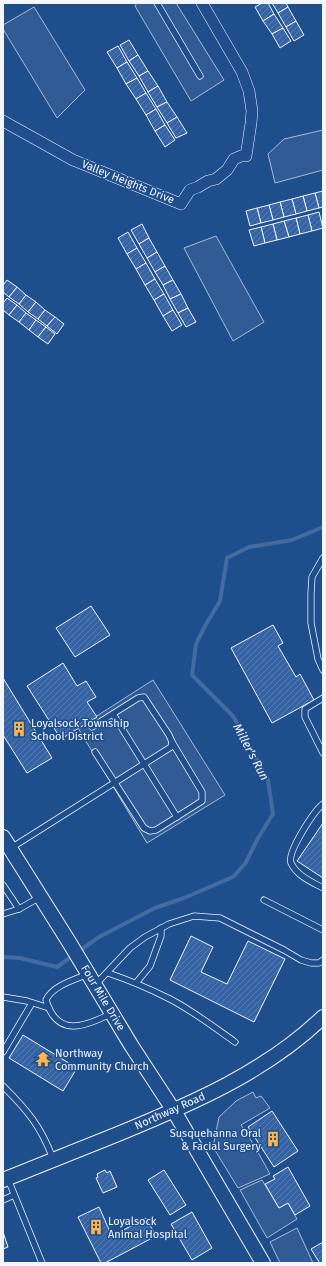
<svg xmlns="http://www.w3.org/2000/svg" width="326" height="1266" font-family="'Fira Sans',sans-serif">
<style>
.built{fill:#305b95;stroke:#a8bbd7}
.lines{fill:none;stroke-linecap:round;stroke-linejoin:round}
.stream{stroke:#446ba0;stroke-width:4}
.building{fill:url(#building-hatch);stroke:#f2f6ff}
.service-casing{stroke:#f2f6ff;stroke-width:7}
.minor-casing{stroke:#f2f6ff;stroke-width:12}
.tertiary-casing{stroke:#f2f6ff;stroke-width:16}
.service{stroke:#1f4e8c;stroke-width:5.5}
.minor{stroke:#1f4e8c;stroke-width:11}
.tertiary{stroke:#1f4e8c;stroke-width:14}
.labels{text-anchor:middle;dominant-baseline:central;stroke-width:3;stroke-linejoin:round;paint-order:stroke}
.street-label{font-size:11px;fill:#f2f6ff;stroke:#1f4e8c}
.poi-label{font-size:11px;fill:#f2f6ff;stroke:#1f4e8c;text-anchor:start}
.water-label{font-size:12px;font-style:italic;fill:#f2f6ff;stroke:#1f4e8c}
</style>
<defs>
<pattern id="building-hatch" width="6" height="6" patternUnits="userSpaceOnUse"><rect width="6" height="6" fill="#3563a3"/><path d="M-1 1l2-2M0 6l6-6M5 7l2-2" fill="none" stroke="#537ab1"/></pattern>
</defs>
<rect width="100%" height="100%" fill="#1f4e8c"/>
<g class="built">
<polygon points="137,3 176,3 224,80 191,101 135,6"/>
<polygon points="34,7 85,90 57,118 3,29 3,25"/>
<polygon points="323,130 323,170 275,183 268,154 284,139"/>
<polygon points="216,236 264,322 233,341 184,248"/>
<polygon points="153,680 225,795 147,843 78,728"/>
<polygon points="253,1092 256,1098 261,1096 270,1108 241,1125 254,1145 270,1174 238,1188 213,1147 219,1117 236,1101"/>
<polygon points="262,1180 279,1208 288,1203 297,1219 267,1238 240,1190"/>
<polygon points="297,1228 313,1263 280,1263 270,1242"/>
</g>
<g class="lines">
<polyline class="stream" points="3,957 20,958 57,967 99,937 155,908 184,898 233,877 245,864 258,838 273,814 268,780 233,716 192,675 196,644 205,626 220,601 227,558 249,547 292,540 323,527"/>
</g>
<g class="building">
<polygon points="262,3 268,3 274,14 263,21 255,7"/>
<polygon points="272,3 286,3 288,7 278,13"/>
<polygon points="288,7 296,21 286,27 278,13"/>
<polygon points="274,14 283,28 272,34 263,21"/>
<polygon points="296,21 304,35 294,41 286,27"/>
<polygon points="283,28 291,41 280,48 272,34"/>
<polygon points="129,40 138,55 129,61 120,45"/>
<polygon points="118,46 127,62 117,68 107,52"/>
<polygon points="138,55 148,71 139,76 129,61"/>
<polygon points="127,62 137,78 126,84 117,68"/>
<polygon points="148,71 158,86 148,92 139,76"/>
<polygon points="137,78 146,93 136,99 126,84"/>
<polygon points="158,86 167,102 157,107 148,92"/>
<polygon points="146,93 156,109 146,115 136,99"/>
<polygon points="167,102 177,117 167,123 157,107"/>
<polygon points="156,109 165,125 155,131 146,115"/>
<polygon points="177,117 187,133 176,138 167,123"/>
<polygon points="165,125 175,140 165,147 155,131"/>
<polygon points="323,191 323,207 319,208 315,193"/>
<polygon points="315,193 319,208 307,211 303,196"/>
<polygon points="303,196 307,211 296,214 292,199"/>
<polygon points="292,199 296,214 284,217 280,202"/>
<polygon points="280,202 284,217 273,220 269,205"/>
<polygon points="269,205 273,220 261,223 257,208"/>
<polygon points="257,208 261,223 250,226 246,211"/>
<polygon points="319,212 323,228 312,231 308,215"/>
<polygon points="308,215 312,231 300,234 296,218"/>
<polygon points="296,218 300,234 289,237 284,221"/>
<polygon points="284,221 289,237 277,240 273,224"/>
<polygon points="142,224 149,238 139,244 131,230"/>
<polygon points="273,224 277,240 265,243 261,227"/>
<polygon points="261,227 265,243 254,246 249,230"/>
<polygon points="128,232 137,248 127,254 118,238"/>
<polygon points="149,238 157,252 147,258 139,244"/>
<polygon points="137,248 146,263 136,269 127,254"/>
<polygon points="157,252 165,266 155,272 147,258"/>
<polygon points="146,263 155,279 145,285 136,269"/>
<polygon points="165,266 173,280 163,285 155,272"/>
<polygon points="155,279 164,294 154,300 145,285"/>
<polygon points="7,280 17,287 9,297 3,292 3,285"/>
<polygon points="173,280 181,294 170,299 163,285"/>
<polygon points="17,287 26,295 19,304 9,297"/>
<polygon points="164,294 173,310 163,316 154,300"/>
<polygon points="181,294 188,308 178,313 170,299"/>
<polygon points="26,295 36,302 28,312 19,304"/>
<polygon points="7,298 17,305 9,315 3,310 3,303"/>
<polygon points="36,302 45,310 38,319 28,312"/>
<polygon points="17,305 26,313 19,322 9,315"/>
<polygon points="188,308 196,322 186,327 178,313"/>
<polygon points="45,310 55,317 47,326 38,319"/>
<polygon points="173,310 182,325 172,331 163,316"/>
<polygon points="26,313 36,320 29,330 19,322"/>
<polygon points="55,317 64,324 57,334 47,326"/>
<polygon points="36,320 46,327 38,337 29,330"/>
<polygon points="46,327 55,334 48,344 38,337"/>
<polygon points="91,606 110,635 75,657 56,628"/>
<polygon points="273,625 283,643 278,646 296,677 300,674 314,700 272,723 231,648"/>
<polygon points="63,663 77,686 86,681 96,697 87,702 97,717 61,739 27,686"/>
<polygon points="3,678 52,758 27,773 3,735"/>
<polygon points="323,823 323,878 297,861"/>
<polygon points="191,936 213,947 201,972 227,984 248,941 285,959 254,1022 170,980"/>
<polygon points="23,1035 77,1068 63,1091 9,1058"/>
<polygon points="272,1111 298,1151 274,1167 248,1127"/>
<polygon points="288,1167 310,1206 295,1215 288,1203 279,1208 265,1184 275,1179 273,1176"/>
<polygon points="105,1170 107,1173 110,1171 117,1187 103,1193 96,1178 98,1177 97,1174"/>
<polygon points="164,1170 186,1205 170,1215 148,1180"/>
<polygon points="99,1207 112,1236 146,1218 156,1236 105,1263 101,1263 78,1217"/>
<polygon points="192,1212 212,1248 192,1260 171,1224"/>
<polygon points="3,1232 8,1247 3,1249"/>
<polygon points="323,1242 323,1263 318,1263 319,1262 311,1249"/>
</g>
<g class="lines">
<g class="service-casing">
<g id="service">
<polyline points="157,3 200,76"/>
<polyline points="323,558 312,577 311,594 311,623 318,659 323,670"/>
<polyline points="323,698 305,709 305,717 323,753"/>
<polyline points="113,714 177,817"/>
<polyline points="95,752 144,828 150,831 156,830 202,801 202,792 172,742"/>
<path d="M323 804C314 811 287 852 291 863 297 876 312 882 323 888"/>
<polyline points="11,848 171,747 172,742 169,735 144,697 138,698 92,727"/>
<polyline points="3,885 19,909"/>
<polyline points="264,900 323,930"/>
<polyline points="3,914 19,909 40,897"/>
<path d="M108 973C129 980 150 989 170 999 193 1011 214 1027 235 1042"/>
<path d="M88 974C74 980 52 986 46 1000 57 1038 85 1027 112 1013"/>
<polyline points="136,983 150,966 161,936 161,928"/>
<polyline points="95,985 130,948 145,937 169,924 194,916 220,918 284,950 301,960 311,963 319,963 323,960"/>
<polyline points="3,997 27,1001 49,1008"/>
<polyline points="3,1052 32,1003"/>
<path d="M3 1086C27 1110 41 1126 53 1159"/>
<polyline points="8,1179 42,1263"/>
<polyline points="3,1200 14,1195"/>
</g>
</g>
<g class="minor-casing">
<polyline id="minor" points="3,121 73,160 181,204 190,190 198,187 208,181 216,179 227,170 234,159 241,156 246,156 251,123 252,111 249,91 242,72 202,3"/>
</g>
<g class="tertiary-casing">
<g id="tertiary">
<polyline points="3,837 69,942 131,1045 174,1111 263,1263"/>
<path d="M3 1180C41 1165 80 1149 118 1134 191 1104 266 1072 323 1017"/>
</g>
</g>
<use href="#service" class="service"/>
<use href="#minor" class="minor"/>
<use href="#tertiary" class="tertiary"/>
</g>
<defs>
<g id="building-bare" transform="scale(1.2)"><path d="M-4-6H4V6H1V3H-1V6H-4ZM-2.5-4.3h1.7v1.8h-1.7ZM.8-4.3h1.7v1.8H.8ZM-2.5-1h1.7V.8h-1.7ZM.8-1h1.7V.8H.8Z" fill="#ffb74d" stroke="#1f4e8c" stroke-width="2.5" paint-order="stroke"/></g>
<g id="temple-bare" transform="scale(1.2)"><path d="M0-6L5-2H3V0L6.5 2.5H4V6H1.5V3h-3V6H-4V2.5H-6.5L-3 0V-2H-5Z" fill="#ffb74d" stroke="#1f4e8c" stroke-width="2.5" paint-order="stroke"/></g>
</defs>
<g fill-rule="evenodd">
<use href="#building-bare" x="19" y="729"/>
<use href="#temple-bare" x="43" y="1059"/>
<use href="#building-bare" x="273" y="1139"/>
<use href="#building-bare" x="96" y="1227"/>
</g>
<g class="labels">
<g class="street-label">
<text transform="translate(128 182) rotate(22)">Valley Heights Drive</text>
<text transform="translate(103 998) rotate(59)">Four Mile Drive</text>
<text transform="translate(170 1111) rotate(-24)">Northway Road</text>
</g>
<g class="poi-label">
<text x="31" y="723">Loyalsock Township<tspan x="31" dy="13">School District</tspan></text>
<text x="55" y="1053">Northway<tspan x="55" dy="13">Community Church</tspan></text>
<text x="261" y="1133" text-anchor="end">Susquehanna Oral<tspan x="261" dy="13">&amp; Facial Surgery</tspan></text>
<text x="108" y="1221">Loyalsock<tspan x="108" dy="13">Animal Hospital</tspan></text>
</g>
<g class="water-label">
<text transform="translate(251 752) rotate(62)">Miller's Run</text>
</g>
</g>
<rect width="326" height="1266" fill="none" stroke="#f2f6ff" stroke-width="8"/>
</svg>
